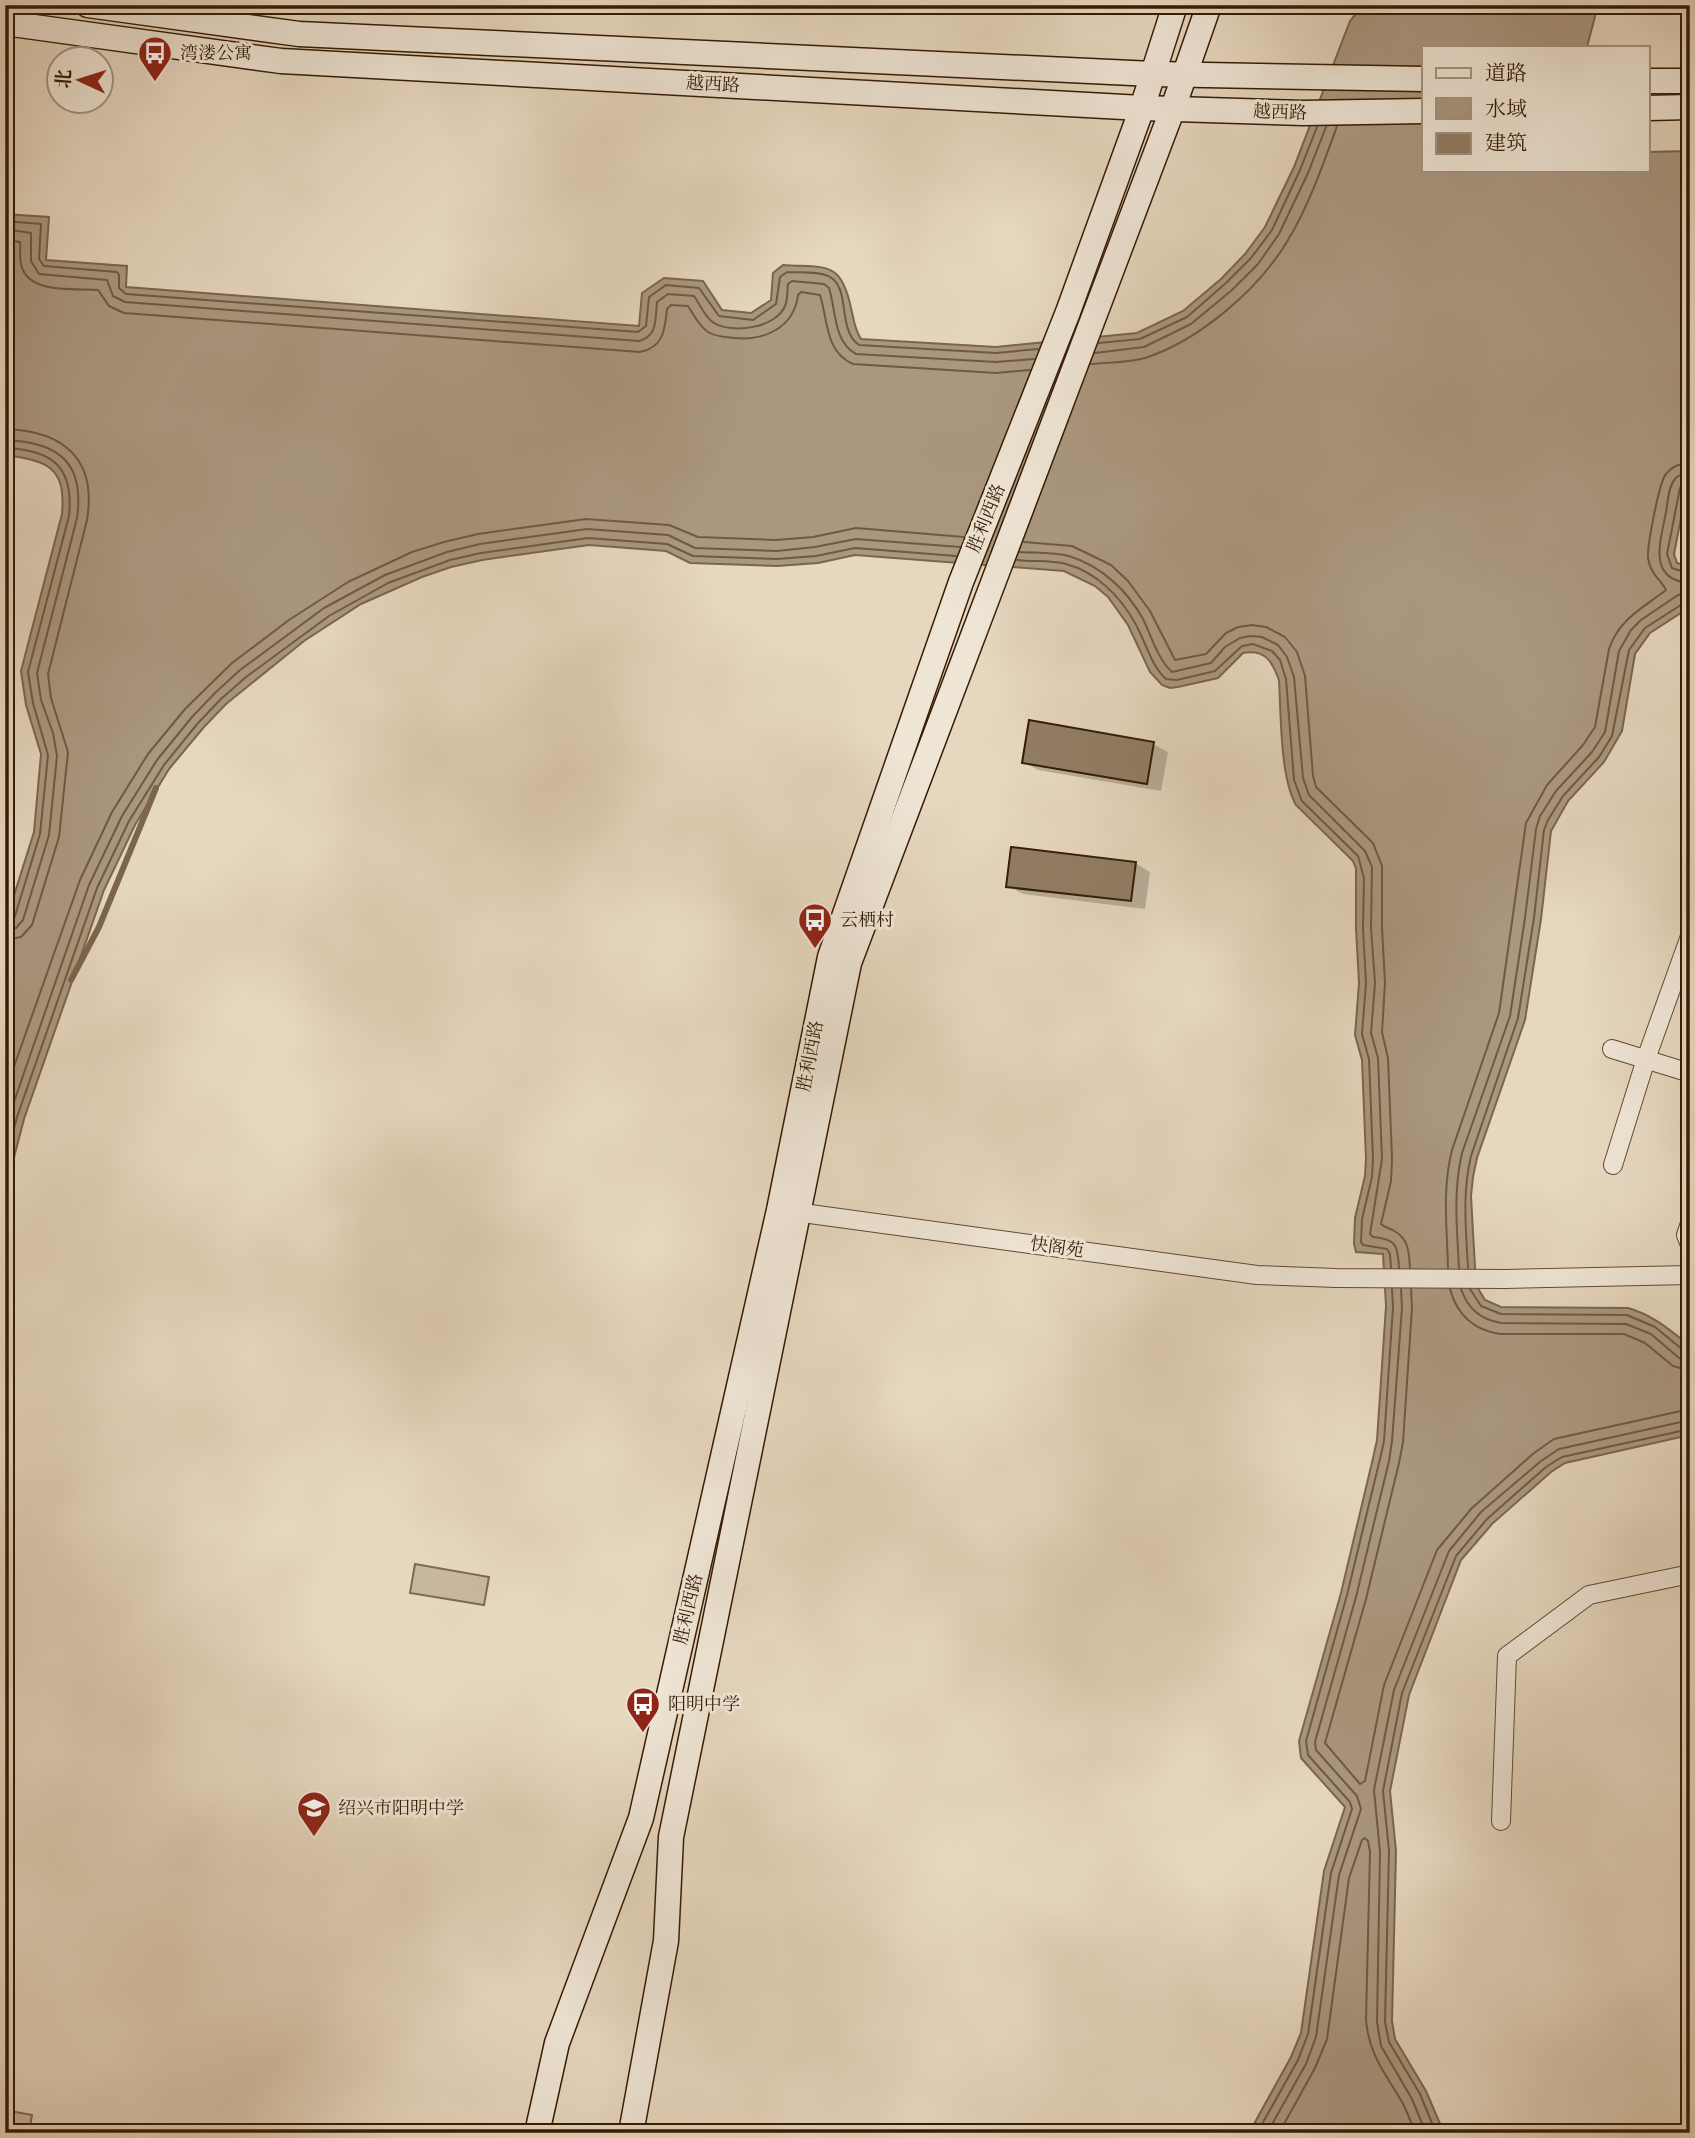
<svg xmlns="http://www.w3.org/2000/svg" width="1695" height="2138" font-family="'Libre Caslon Text','Noto Serif SC',serif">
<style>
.green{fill:#c8b79f;stroke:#7e6951;stroke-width:2}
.water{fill:#aa977f;stroke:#7b654d;stroke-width:2}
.shadow{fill:#0003}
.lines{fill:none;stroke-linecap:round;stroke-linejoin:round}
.shore{stroke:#705941;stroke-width:2}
.stream{stroke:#7b654d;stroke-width:6}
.building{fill:#917d65;stroke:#351b03;stroke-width:2}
.minor-casing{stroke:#614a32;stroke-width:20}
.secondary-casing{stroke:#351b03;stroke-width:27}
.minor{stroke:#efe5d5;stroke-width:18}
.secondary{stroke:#efe5d5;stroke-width:24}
.labels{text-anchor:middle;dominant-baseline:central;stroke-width:6;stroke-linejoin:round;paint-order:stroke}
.poi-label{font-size:18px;fill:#351b03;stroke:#efe5d5;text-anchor:start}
.street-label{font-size:18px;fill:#351b03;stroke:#efe5d5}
</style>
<rect width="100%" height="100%" fill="#e6d7bf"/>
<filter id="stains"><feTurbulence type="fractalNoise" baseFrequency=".00286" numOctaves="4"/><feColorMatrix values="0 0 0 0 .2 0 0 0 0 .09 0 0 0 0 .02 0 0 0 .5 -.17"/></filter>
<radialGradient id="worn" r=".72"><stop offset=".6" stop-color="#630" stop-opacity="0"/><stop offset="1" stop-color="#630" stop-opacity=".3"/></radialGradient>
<g class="green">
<polygon points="415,1564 489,1577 484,1605 410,1593"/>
<polygon points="5,2110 32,2115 29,2133 5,2133"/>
</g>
<path class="water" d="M1363 5H1598L1587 47H1424V170H1648V152L1690 151V472L1674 554 1677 563 1690 567V607L1650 633 1635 654 1622 731 1604 762 1568 801 1551 831 1541 919 1525 1020 1477 1158 1473 1177 1471 1196 1476 1285 1485 1300 1501 1307 1628 1308C1653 1315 1670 1330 1690 1346V1435L1565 1463 1551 1472 1492 1524 1461 1560 1409 1695 1390 1791 1396 1851 1392 2021 1395 2039 1426 2091 1444 2133H1249L1291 2057 1301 2033 1324 1871 1345 1807 1301 1758 1299 1741 1341 1593 1373 1458 1377 1440 1386 1306 1383 1254 1356 1252 1354 1244 1355 1218 1365 1176 1366 1159 1362 1060 1355 1035 1359 983 1356 929V869L1353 861 1296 805C1280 777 1281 714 1279 680 1272 661 1265 649 1243 653L1218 678 1178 687 1170 688 1162 685 1150 672 1128 625 1108 597 1095 586 1064 571 855 555 818 563 777 566 690 563 666 551 589 545 482 560 451 567 422 577 361 604 304 641 226 704 204 727 169 769 135 825 104 890 24 1119 5 1192V924L34 832 41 754 26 705 21 671 62 514C66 466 47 461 5 455V214L49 217 46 260 127 266 126 287 639 326 642 293 664 278 703 281 722 310 751 313 771 300 773 273 783 265C826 268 841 260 851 308 854 320 854 328 861 339L996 347 1137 333 1183 311 1221 279 1245 254 1265 227 1294 167 1350 21Z"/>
<g class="shadow">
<polygon points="1153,744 1168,752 1161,791 1038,770 1024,762"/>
<polygon points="1135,863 1150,872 1145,909 1023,894 1008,886"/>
</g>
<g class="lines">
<g class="shore">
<path d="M5 221 41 224 39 259 44 266 117 272 119 275V288L126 294 638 332 646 326 649 297 666 285 699 288 719 316 753 320 776 304 780 277 787 272C799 273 820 271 830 277 851 289 837 330 859 345L996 353 1038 349"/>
<path d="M5 229 31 233V261L39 274 107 280 113 296 125 302 639 341C658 336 655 319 657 302L668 294 694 296C700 304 705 318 714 323 733 334 776 328 785 306 788 300 787 291 788 284L792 281 824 284 829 288C836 309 833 342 856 354L996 362 1034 359"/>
<path d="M5 240 20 242C21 249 19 257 21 264 27 295 75 288 98 290L109 306 124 313 640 352C664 347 665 329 667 309L671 305 688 306C694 315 699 326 708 332 716 337 725 337 734 338 764 341 794 328 798 295L801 292 820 295C828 320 825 352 853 364L996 373 1030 370"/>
<polyline points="1099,343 1140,339 1187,317 1226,283 1251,258 1272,230 1300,170 1317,127"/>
<polyline points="1095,353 1144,347 1191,324 1232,290 1258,264 1279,234 1308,173 1326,127"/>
<path d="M1091 364C1108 362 1128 363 1145 358 1200 340 1259 289 1288 240 1309 205 1323 165 1337 126"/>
<path d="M5 429C64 431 97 459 87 520L48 674 51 698 68 752 59 837 32 925 21 937 5 940"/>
<path d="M5 440C58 442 85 462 77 518L37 673 41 700 53 733 57 756 49 835 23 920 16 928 5 930"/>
<path d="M5 448C52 450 74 466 69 516L28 672 33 703 48 755 40 834 15 916 11 920 5 921"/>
<path d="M1690 473C1684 474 1679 474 1675 479 1668 487 1668 502 1666 512 1661 540 1646 580 1690 583"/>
<polyline points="1690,482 1683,483 1680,488 1667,554 1672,568 1690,574"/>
<path d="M1024 542 1072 546 1111 565 1128 581 1150 611 1175 660 1206 654 1226 633 1238 627 1252 625 1266 627 1285 637 1297 652 1305 676 1313 776 1316 787 1373 843 1382 866V928L1385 983 1382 1032 1388 1058 1392 1159 1391 1181 1381 1224C1385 1228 1390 1228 1396 1232 1409 1240 1409 1254 1410 1268"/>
<path d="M1020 552C1035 553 1054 552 1069 556 1101 566 1127 590 1143 619 1152 637 1157 658 1172 672L1211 663 1225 647 1240 638 1250 636 1262 637 1278 645 1287 657 1294 677 1303 778 1309 795 1365 851 1372 867 1371 928 1375 983 1371 1033 1378 1058 1382 1159 1370 1234 1373 1237C1396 1239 1398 1245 1399 1268"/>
<path d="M1017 560C1032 562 1050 560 1066 564 1096 572 1120 596 1135 623 1146 642 1150 664 1166 679L1177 680 1215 671 1242 646 1253 644 1272 651 1280 660 1286 679 1294 780 1302 801 1358 856 1364 878 1363 929 1366 983 1362 1034 1369 1059 1373 1159 1372 1177 1362 1219 1361 1242 1363 1245 1387 1249 1390 1254 1391 1268"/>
<polyline points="5,1092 80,880 112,812 148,754 185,709 232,663 289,620 348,582 412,552 444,542 478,534 586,519 669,525 698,537 776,540 813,537 856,528 964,537"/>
<polyline points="5,1128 89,885 122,816 157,760 192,717 215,693 240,670 324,608 385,575 447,552 480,544 587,529 668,535 695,548 777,551 815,547 856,539 960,547"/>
<polyline points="5,1163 17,1117 97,888 129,821 164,765 198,723 221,699 246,677 329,616 388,583 450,560 481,553 588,538 667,544 693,556 777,559 816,556 855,548 956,556"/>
<path d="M1448 1268C1447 1228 1442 1189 1452 1150L1499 1013 1526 823 1547 785 1583 745 1595 727 1609 649C1619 619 1643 608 1666 590 1661 579 1651 576 1648 558 1647 547 1659 482 1666 474 1672 466 1680 463 1690 463"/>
<path d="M1459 1268C1457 1229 1453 1191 1462 1153L1510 1016 1525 918 1536 829 1540 816 1556 791 1592 752 1605 732 1619 651 1631 630 1641 620 1678 595 1690 593"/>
<path d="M1468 1268C1466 1230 1462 1193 1471 1156L1518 1018 1534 918 1544 830 1548 820 1563 796 1599 757 1612 736 1629 650 1645 628 1684 603 1690 602"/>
<polyline points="1411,1289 1412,1308 1403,1442 1399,1463 1366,1599 1325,1743 1360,1784 1365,1781 1384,1685 1437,1550 1472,1508 1534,1453 1554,1439 1690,1409"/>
<path d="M1450 1289C1457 1315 1474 1330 1500 1334H1624L1645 1343 1673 1366 1690 1371"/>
<path d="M1461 1289C1468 1309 1480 1319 1501 1323L1626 1324 1651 1334 1679 1358 1690 1360"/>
<polyline points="1470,1289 1481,1306 1501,1314 1627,1315 1655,1327 1683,1350 1690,1351"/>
<polyline points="1257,2133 1298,2060 1308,2034 1331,1873 1352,1809 1350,1802 1308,1755 1306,1741 1347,1595 1380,1459 1384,1441 1393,1307 1392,1289"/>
<polyline points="1267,2133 1306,2064 1316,2037 1339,1875 1361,1809 1357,1796 1316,1750 1315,1742 1356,1597 1389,1461 1392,1441 1402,1308 1401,1289"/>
<path d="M1279 2133 1315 2068 1327 2039 1349 1878 1362 1840 1365 1838 1368 1841 1370 1852 1366 2020C1369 2055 1385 2073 1402 2102 1407 2111 1411 2122 1415 2133"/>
<polyline points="1426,2133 1412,2099 1381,2046 1377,2022 1380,1852 1374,1790 1394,1690 1449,1551 1481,1512 1541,1461 1559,1449 1690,1420"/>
<polyline points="1436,2133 1420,2094 1389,2042 1385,2022 1389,1851 1383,1791 1402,1693 1456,1556 1487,1519 1546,1467 1562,1457 1690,1429"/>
</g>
<polyline class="stream" points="71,980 99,927 156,788"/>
</g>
<g class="building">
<polygon points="1029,720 1154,742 1147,784 1022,763"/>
<polygon points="1011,847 1136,862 1131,901 1006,887"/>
</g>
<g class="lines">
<g class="minor-casing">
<g id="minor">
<polyline points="1612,1049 1690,1073"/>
<polyline points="1613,1165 1646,1059 1690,936"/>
<polyline points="788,1211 1257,1275 1336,1278 1505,1279 1690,1275"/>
<polyline points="1690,1223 1686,1235 1690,1245"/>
<polyline points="1501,1821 1507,1656 1589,1595 1690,1574"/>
</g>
</g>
<g class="secondary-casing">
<g id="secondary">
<polyline points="88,5 299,34 1153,74 1424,79"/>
<polyline points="5,23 281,61 1142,108 1303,113 1424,111"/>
<polyline points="1648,81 1690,81"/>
<polyline points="1648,108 1690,107"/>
<polyline points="537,2133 557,2043 641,1818 779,1210 830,957 961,582 1068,312 1142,108 1175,5"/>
<polyline points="631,2133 666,1941 671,1837 849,963 1173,108 1209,5"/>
</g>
</g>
<use href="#minor" class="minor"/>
<use href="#secondary" class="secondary"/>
</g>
<defs>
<g id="bus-pin" transform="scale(1.75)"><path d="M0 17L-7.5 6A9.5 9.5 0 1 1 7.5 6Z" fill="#8f2418" stroke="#efe5d5"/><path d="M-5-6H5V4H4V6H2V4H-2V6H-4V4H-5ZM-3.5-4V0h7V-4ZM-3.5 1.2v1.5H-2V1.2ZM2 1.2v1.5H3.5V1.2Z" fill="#fff"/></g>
<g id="school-pin" transform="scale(1.75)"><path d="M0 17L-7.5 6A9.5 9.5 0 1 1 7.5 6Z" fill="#8f2418" stroke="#efe5d5"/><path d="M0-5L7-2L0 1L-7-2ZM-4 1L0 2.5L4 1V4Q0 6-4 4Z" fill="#fff"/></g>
</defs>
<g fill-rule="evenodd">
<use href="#bus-pin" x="155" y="53"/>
<use href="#bus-pin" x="815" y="920"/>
<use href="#bus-pin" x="643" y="1704"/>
<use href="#school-pin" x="314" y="1808"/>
</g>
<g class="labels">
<g class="poi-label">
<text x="180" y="53">湾溇公寓</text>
<text x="840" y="920">云栖村</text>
<text x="668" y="1704">阳明中学</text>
<text x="338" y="1808">绍兴市阳明中学</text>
</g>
<g class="street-label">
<text transform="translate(713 84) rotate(3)">越西路</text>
<text transform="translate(1280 112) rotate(2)">越西路</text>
<text transform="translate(986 518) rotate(-68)">胜利西路</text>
<text transform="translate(810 1056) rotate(-79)">胜利西路</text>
<text transform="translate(1057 1247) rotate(8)">快阁苑</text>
<text transform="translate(688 1609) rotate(-77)">胜利西路</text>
</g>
</g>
<rect width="1695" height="2138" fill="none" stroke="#e6d7bf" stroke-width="28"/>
<rect x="7" y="7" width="1681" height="2124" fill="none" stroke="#351b03" stroke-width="3.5"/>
<rect x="14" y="14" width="1667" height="2110" fill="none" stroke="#351b03" stroke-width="2"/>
<rect x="1422" y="46" width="228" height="126" fill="#efe5d5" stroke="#a59481" stroke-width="2"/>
<rect x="1436" y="68" width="35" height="10" fill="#efe5d5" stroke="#a59481" stroke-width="2"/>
<text x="1485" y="80" font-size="21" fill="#351b03">道路</text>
<rect x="1436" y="98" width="35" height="21" fill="#aa977f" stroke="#a59481" stroke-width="2"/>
<text x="1485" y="116" font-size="21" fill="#351b03">水域</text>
<rect x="1436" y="133" width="35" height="21" fill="#917d65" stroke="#a59481" stroke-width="2"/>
<text x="1485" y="150" font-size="21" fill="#351b03">建筑</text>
<g transform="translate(80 80) rotate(274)"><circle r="33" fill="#efe5d5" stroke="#a59481" stroke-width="2"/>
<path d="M0-5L12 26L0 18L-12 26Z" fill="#8f2418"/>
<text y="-10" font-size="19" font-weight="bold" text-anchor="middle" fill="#351b03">北</text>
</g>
<rect width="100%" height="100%" filter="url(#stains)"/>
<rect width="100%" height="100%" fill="url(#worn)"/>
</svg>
